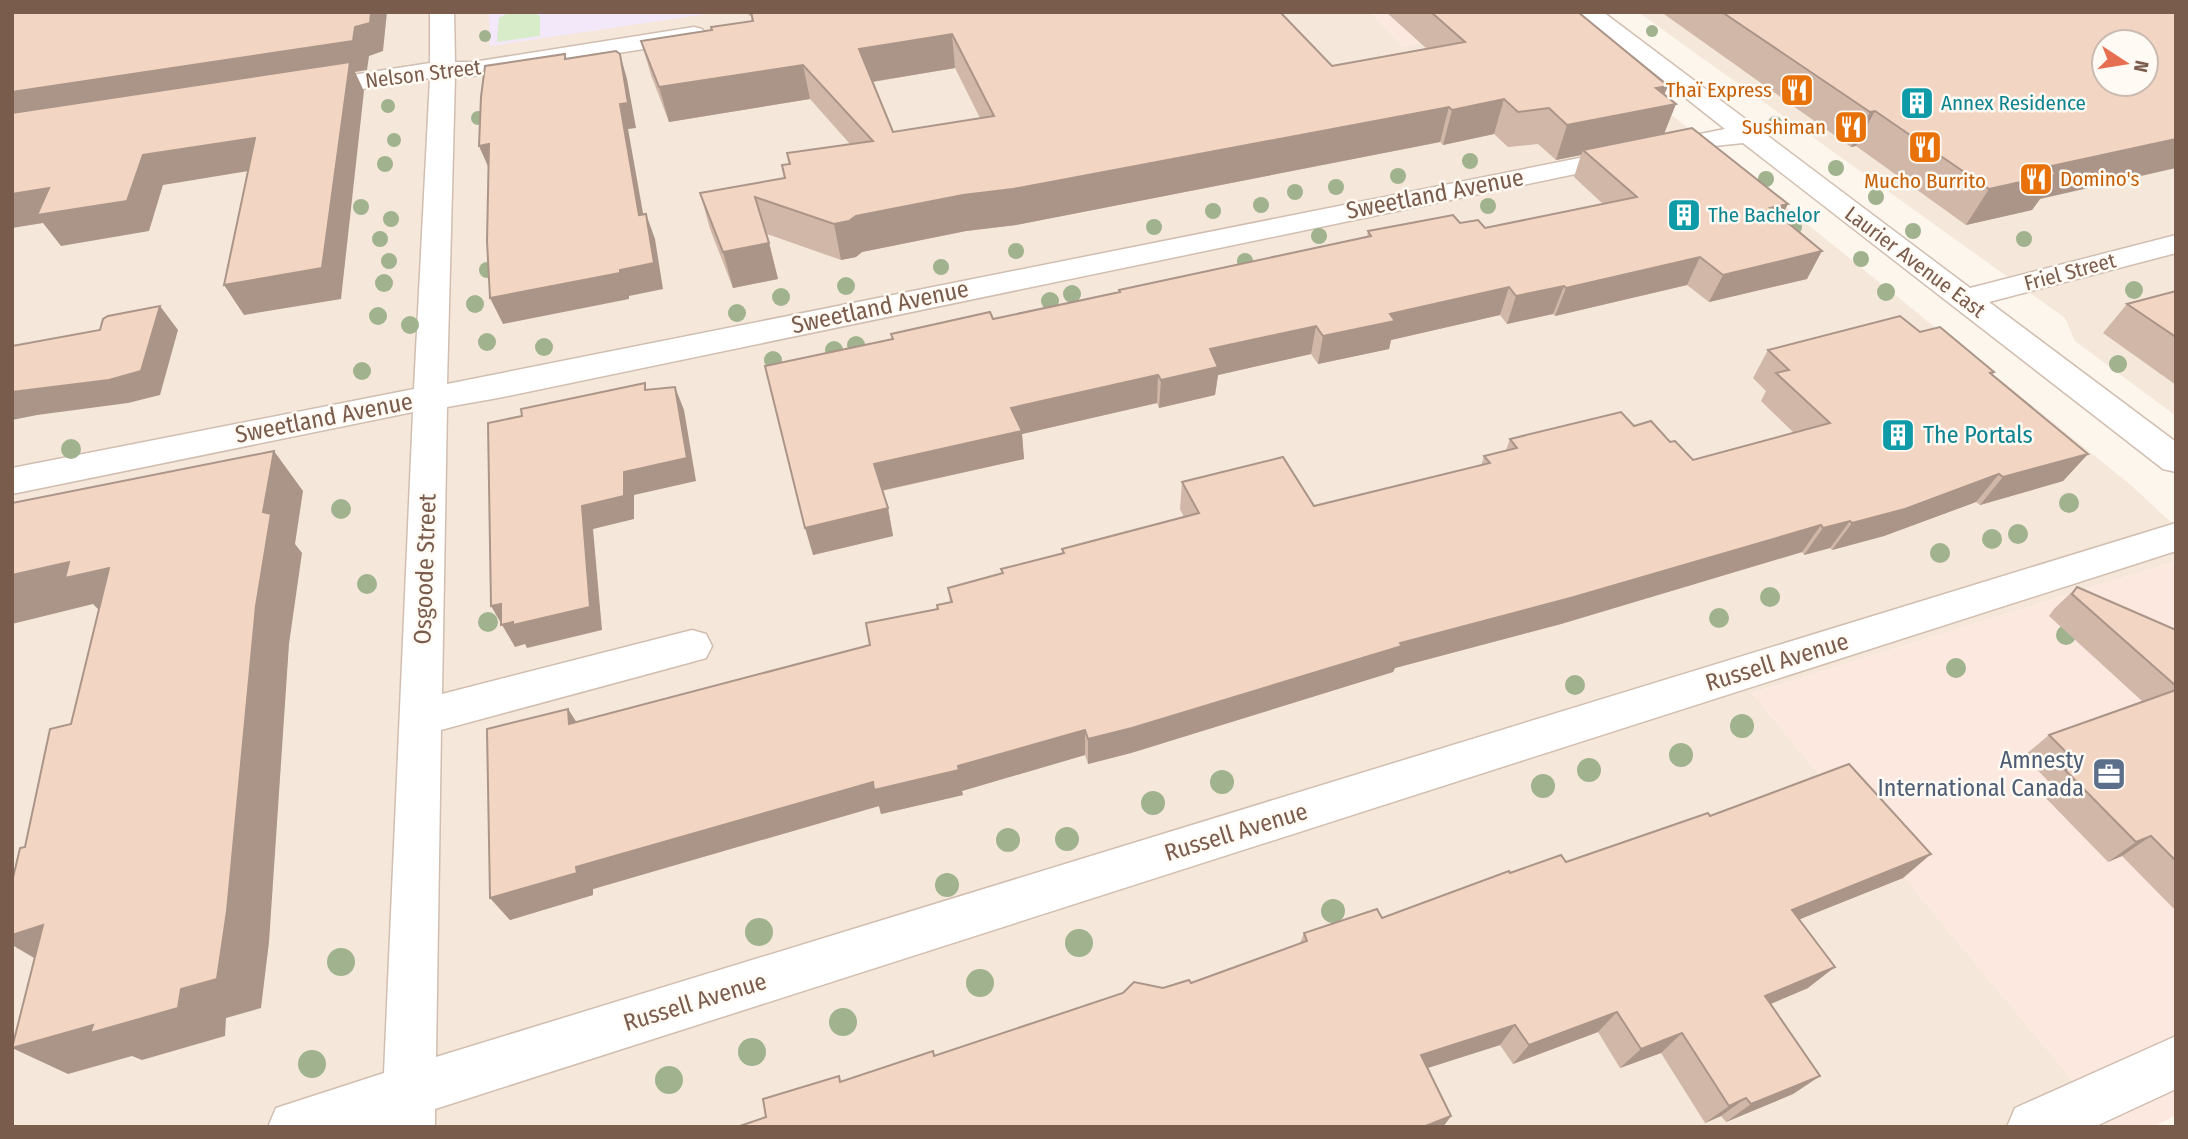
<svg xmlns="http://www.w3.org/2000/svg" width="2188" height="1139" font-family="'Fira Sans Condensed',sans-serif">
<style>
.residential{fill:#f5e8da;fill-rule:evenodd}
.commercial{fill:#fde8e0}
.education{fill:#f3e8fa}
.green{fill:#d8ecc9}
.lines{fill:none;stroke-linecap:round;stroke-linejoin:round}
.minor-casing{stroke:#d1beb0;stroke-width:3}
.minor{fill:#fff;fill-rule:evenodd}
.tree{fill:#a0b28e}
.wall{fill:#d1b7a8;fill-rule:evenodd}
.shaded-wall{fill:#aa9588}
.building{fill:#f3d5c3;stroke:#aa9588;stroke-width:2;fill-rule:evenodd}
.labels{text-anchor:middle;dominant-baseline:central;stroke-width:5;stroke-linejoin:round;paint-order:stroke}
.far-street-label{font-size:21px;fill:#7a5c4d;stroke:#fffaf3}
.far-food-label{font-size:21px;fill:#c56008;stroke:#fffaf3;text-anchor:end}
.far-culture-label{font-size:21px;fill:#0d838f;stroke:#fffaf3;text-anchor:start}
.street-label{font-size:24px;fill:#7a5c4d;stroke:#fffaf3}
.culture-label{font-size:24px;fill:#0d838f;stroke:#fffaf3;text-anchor:start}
.service-label{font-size:24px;fill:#4e5e75;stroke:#fffaf3;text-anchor:end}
</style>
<rect width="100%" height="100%" fill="#fdf6ec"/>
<g class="residential">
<polygon points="12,12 1370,12 1402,46 1554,20 2132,486 2176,527 2176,561 1752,693 2111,1127 12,1127"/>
<path d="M1638 12H2176V416L2075 341 2065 318ZM2104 42H2146V84H2104Z"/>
</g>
<g class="commercial">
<polygon points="1370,12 1544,12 1554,20 1402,46"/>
<polygon points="2176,561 2176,1115 2153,1127 2111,1127 1752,693"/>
</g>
<polygon class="education" points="489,12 720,12 490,46"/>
<polygon class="green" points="510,12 532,12 540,16 540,36 497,42 499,18"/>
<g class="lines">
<g class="minor-casing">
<g id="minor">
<polygon points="430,12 454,12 455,62 473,62 694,27 702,29 706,34 702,39 694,41 473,76 455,76 447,384 1725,129 1577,12 1603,12 1970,288 2176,235 2176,253 1989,302 2176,442 2176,472 2163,469 1743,143 1705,147 498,398 447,407 442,694 692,630 706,634 712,646 706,658 692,662 441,730 436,1057 2176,523 2176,551 435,1109 435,1127 268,1127 276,1108 384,1073 413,412 12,494 12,468 414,389 430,78 307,98 298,95 294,90 298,85 307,82 430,63"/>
<polygon points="2176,1036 2176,1089 2094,1127 2007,1127 2015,1108"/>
</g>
</g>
<use href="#minor" class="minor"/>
</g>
<g class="tree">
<circle cx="1652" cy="31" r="6"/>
<circle cx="485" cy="36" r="6"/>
<circle cx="1730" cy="92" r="7"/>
<circle cx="388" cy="106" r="7"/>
<circle cx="478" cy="118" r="7"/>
<circle cx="1775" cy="123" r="7"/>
<circle cx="394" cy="140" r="7"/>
<circle cx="1470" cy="161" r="8"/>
<circle cx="385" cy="164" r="8"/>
<circle cx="1836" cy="168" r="8"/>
<circle cx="1398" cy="176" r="8"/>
<circle cx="1766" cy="179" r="8"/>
<circle cx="1336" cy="187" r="8"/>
<circle cx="1295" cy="192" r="8"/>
<circle cx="1876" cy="197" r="8"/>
<circle cx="1261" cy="205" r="8"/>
<circle cx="1488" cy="206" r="8"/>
<circle cx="361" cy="207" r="8"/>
<circle cx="1213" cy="211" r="8"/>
<circle cx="391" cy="219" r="8"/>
<circle cx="1154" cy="227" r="8"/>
<circle cx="1794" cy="227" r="8"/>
<circle cx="1913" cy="231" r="8"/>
<circle cx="1319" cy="236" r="8"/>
<circle cx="380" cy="239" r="8"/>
<circle cx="2024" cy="239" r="8"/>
<circle cx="1016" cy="251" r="8"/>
<circle cx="1861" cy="259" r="8"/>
<circle cx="389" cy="261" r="8"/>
<circle cx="1245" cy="261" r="8"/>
<circle cx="941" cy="267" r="8"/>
<circle cx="487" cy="270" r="8"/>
<circle cx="384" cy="283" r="9"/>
<circle cx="846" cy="286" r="9"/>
<circle cx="2134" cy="290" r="9"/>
<circle cx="1886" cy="292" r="9"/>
<circle cx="1072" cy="294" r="9"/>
<circle cx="781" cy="297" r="9"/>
<circle cx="1050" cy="301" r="9"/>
<circle cx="475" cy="304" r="9"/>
<circle cx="737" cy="313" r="9"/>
<circle cx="378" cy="316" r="9"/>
<circle cx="410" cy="325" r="9"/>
<circle cx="487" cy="342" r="9"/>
<circle cx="856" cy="345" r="9"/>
<circle cx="544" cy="347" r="9"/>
<circle cx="834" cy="350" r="9"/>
<circle cx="773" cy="360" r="9"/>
<circle cx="2118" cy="364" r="9"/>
<circle cx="362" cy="371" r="9"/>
<circle cx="71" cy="449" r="10"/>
<circle cx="2069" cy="503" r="10"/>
<circle cx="341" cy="509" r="10"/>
<circle cx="2018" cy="534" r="10"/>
<circle cx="1992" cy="539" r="10"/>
<circle cx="1940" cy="553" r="10"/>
<circle cx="367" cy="584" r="10"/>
<circle cx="1770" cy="597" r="10"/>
<circle cx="1719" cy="618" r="10"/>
<circle cx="488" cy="622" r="10"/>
<circle cx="2066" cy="635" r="10"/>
<circle cx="1956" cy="668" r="10"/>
<circle cx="1575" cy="685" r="10"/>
<circle cx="1742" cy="726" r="12"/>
<circle cx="1681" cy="755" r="12"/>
<circle cx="1589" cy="770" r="12"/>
<circle cx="1222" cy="782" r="12"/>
<circle cx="1543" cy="786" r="12"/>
<circle cx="1153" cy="803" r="12"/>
<circle cx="1067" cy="839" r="12"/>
<circle cx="1008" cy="840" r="12"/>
<circle cx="947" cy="885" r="12"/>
<circle cx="1333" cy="911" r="12"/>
<circle cx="759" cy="932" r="14"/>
<circle cx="1079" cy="943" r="14"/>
<circle cx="341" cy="962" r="14"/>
<circle cx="980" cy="983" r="14"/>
<circle cx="843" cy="1022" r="14"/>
<circle cx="752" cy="1052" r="14"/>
<circle cx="312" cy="1064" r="14"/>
<circle cx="669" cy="1080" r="14"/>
</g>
<g class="wall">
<path d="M748 12H1280L1332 66 1427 49 1386 12H1578L1664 94V133L1781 217 1807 279 1709 302 1687 285 1555 316 1553 314 1507 324 1500 315 1391 340 1389 349 1318 364 1311 354 1218 375 1215 395 1159 408 1157 403 1022 434 1024 459 882 491 888 508 893 536 813 555 892 339 891 334 993 319 1119 292V290L1367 237 1368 231 1460 223 1485 228 1603 204 1574 177 1581 155 1556 160 1538 144 1508 147 1494 134 1443 145 1440 142 1016 225 966 231 862 252 856 257 841 260 767 234 778 279 733 288 710 229 700 193 785 178 782 165 789 164 787 153 850 144 810 99 669 122 651 75 641 41 712 30 752 21 751 15 749 16ZM955 68 980 118 893 132 873 82Z"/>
<polygon points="1661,12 2176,12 2032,210 1966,225 1856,146 1851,147"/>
<polygon points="2176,291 2176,385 2103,333 2127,304"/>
<polygon points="1920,332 1994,372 1992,375 2088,454 2063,481 1980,505 1976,502 1884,536 1832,550 1830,548 1804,555 1802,552 1561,624 1395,668 1393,672 1131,753 1088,764 1085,755 962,791 963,795 881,814 879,806 593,889 593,895 510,920 490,898 568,709 576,722 870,645 950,602 948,588 1002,574 1001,569 1062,553 1062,549 1184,517 1180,509 1182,482 1314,506 1481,466 1484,456 1506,450 1510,439 1634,426 1670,442 1693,460 1794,433 1761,401 1766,391 1753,378 1768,350"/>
<polygon points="2077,587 2176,630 2176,911 2122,856 2108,862 2039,791 2050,783 2024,756 2049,735 2142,701 2049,616 2054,609"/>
<polygon points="1710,816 1931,854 1903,878 1799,919 1808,988 1770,1004 1820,1076 1793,1094 1726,1122 1721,1116 1705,1123 1661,1053 1620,1068 1598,1032 1513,1064 1500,1045 1427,1068 1451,1116 1443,1127 737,1127 766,1117 842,1082 935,1056 1163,988 1191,983 1300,943 1304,933 1382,918 1510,873 1566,862"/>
</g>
<g class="shaded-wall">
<polygon points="371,12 387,12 383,51 369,56 367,70 355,72 364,91 341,299 244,315 224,285 349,73 12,124 12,92 355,27"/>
<polygon points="952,34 955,68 864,83 859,49"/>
<polygon points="620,54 627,79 636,128 628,129 648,241 639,215 620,104"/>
<polygon points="803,65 810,99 669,122 659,87"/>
<polygon points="1668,86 1659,107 1676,104 1662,139 1583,150 1581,155 1556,160 1567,125 1656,88"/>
<polygon points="1504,99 1494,134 1443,145 1452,110"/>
<polygon points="1449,107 1440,142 1016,225 966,231 862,252 856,257 841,260 834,224 856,216 963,195"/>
<polygon points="1875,111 1856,146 1851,147 1870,112"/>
<polygon points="255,138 272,167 163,185 149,231 61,246 43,223 12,228 12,194 49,188 143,155"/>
<polygon points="2176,139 2176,168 2040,199 2032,210 1966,225 1989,189 2047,167"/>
<polygon points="489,144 490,171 479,146"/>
<polygon points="1788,204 1774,232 1770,208"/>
<polygon points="646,214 655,239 663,289 629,296 629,299 503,324 490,298 620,270"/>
<polygon points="769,243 778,279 733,288 723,252"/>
<polygon points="1822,251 1807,279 1709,302 1723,275"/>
<polygon points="1700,257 1687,285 1555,316 1566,288"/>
<polygon points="1564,286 1553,314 1507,324 1516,296"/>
<polygon points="1509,287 1500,315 1391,340 1389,349 1318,364 1323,336 1390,314"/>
<polygon points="160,306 178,330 160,395 128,403 37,415 12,420 12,392"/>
<polygon points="1316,326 1311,354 1218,375 1215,395 1159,408 1161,380 1210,349"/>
<polygon points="1158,375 1157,403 1022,434 1024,459 879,491 874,464 1011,408"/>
<polygon points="675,387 684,410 696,481 634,495 634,519 593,529 602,630 527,648 525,644 515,647 491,606 582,506"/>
<polygon points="274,451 303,491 295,544 302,553 289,644 269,942 261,1008 226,1018 225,1036 142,1060 132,1056 68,1074 12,1048 181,989"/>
<polygon points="2088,454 2063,481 1980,505 2003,477"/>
<polygon points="1999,474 1976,502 1884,536 1832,550 1852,523"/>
<polygon points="888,508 893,536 813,555 805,528"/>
<polygon points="1850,521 1830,548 1804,555 1823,528"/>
<polygon points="1821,525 1802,552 1561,624 1395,668 1393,672 1131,753 1088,764 1088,739 1400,643"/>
<polygon points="69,562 109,568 105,616 93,604 12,624 12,575"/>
<polygon points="568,709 584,734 569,724"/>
<polygon points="1085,730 1085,755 962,791 963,795 881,814 879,806 593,889 593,895 510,920 490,898 576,867 873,782 958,766"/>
<polygon points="2151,836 2122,856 2108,862 2136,842"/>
<polygon points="1931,854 1903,878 1768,932 1792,910"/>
<polygon points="43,925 53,969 12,945 12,935"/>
<polygon points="1835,967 1808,988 1740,1017 1765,996"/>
<polygon points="1617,1012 1598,1032 1513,1064 1529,1045"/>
<polygon points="1515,1025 1500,1045 1409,1074 1421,1055"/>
<polygon points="1682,1033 1661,1053 1620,1068 1641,1049"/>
<polygon points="1820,1076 1793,1094 1726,1122 1751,1104"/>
<polygon points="1746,1098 1721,1116 1705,1123 1729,1106"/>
<polygon points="1451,1116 1443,1127 1423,1127"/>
</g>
<g class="building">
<polygon points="12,12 371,12 370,23 355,27 353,41 12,92"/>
<path d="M751 12H1280L1332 66 1465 42 1431 12H1578L1668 86 1656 88 1676 104 1567 125 1549 108 1518 112 1504 99 1452 110 1449 107 1013 189 963 195 856 216 849 221 834 224 755 197 769 243 723 252 700 193 785 178 782 165 790 164 787 153 873 141 803 65 659 87 641 41 712 30 711 27 753 21ZM952 34 994 116 893 132 859 49Z"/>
<path d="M1722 12H2176V139L2047 167 2057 174 1989 189 1875 111 1870 112ZM2104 42H2146V84H2104Z"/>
<polygon points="616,51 620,54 628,103 620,104 639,215 646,214 654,263 620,270 620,273 490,298 487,241 489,144 479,146 481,97 485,66 565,54 565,59"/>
<polygon points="350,62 322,268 224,285 255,138 143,155 127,201 37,215 49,188 12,194 12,113"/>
<polygon points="1692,128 1788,204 1770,208 1822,251 1723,275 1700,257 1566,288 1564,286 1516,296 1509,287 1390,314 1395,321 1323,336 1316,326 1210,349 1218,367 1161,380 1158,375 1011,408 1022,431 874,464 888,508 805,528 765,366 893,339 891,334 990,312 993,319 1120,292 1119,290 1371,236 1368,231 1411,223 1453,215 1460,223 1478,220 1485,228 1637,197 1583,150"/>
<polygon points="2176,291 2176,337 2127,304"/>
<polygon points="160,306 141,371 109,380 12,392 12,346 100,330 103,319 108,316"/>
<polygon points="1900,316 1920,332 1940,327 1994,372 1990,373 2088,454 2003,477 1999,474 1905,509 1852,523 1850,521 1823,528 1821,525 1574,597 1400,643 1402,646 1132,728 1088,739 1085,730 958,766 959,770 874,790 873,782 576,867 577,873 490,898 487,729 568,709 569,724 870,645 866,623 938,609 937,605 952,602 948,588 1003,573 1001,569 1064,553 1062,549 1199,513 1182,482 1283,457 1314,506 1490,463 1484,456 1517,448 1510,439 1621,412 1634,426 1651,421 1670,442 1675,441 1693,460 1830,423 1776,373 1789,370 1768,350"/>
<polygon points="645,383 645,390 675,387 687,458 624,472 624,496 582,506 590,607 513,625 513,622 501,625 501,604 491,606 488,423 522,416 521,409"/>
<polygon points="274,451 263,512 271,514 256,606 227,911 217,979 181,989 178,1008 90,1033 93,1025 12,1048 43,925 12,935 12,882 20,848 25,847 50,729 71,724 109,568 65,578 69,562 12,575 12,503"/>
<polygon points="2077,587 2176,630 2176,686 2072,594"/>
<polygon points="2176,690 2176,861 2151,836 2136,842 2065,770 2079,765 2049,735"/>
<polygon points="1849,764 1931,854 1792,910 1835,967 1765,996 1820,1076 1751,1104 1746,1098 1729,1106 1682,1033 1641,1049 1617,1012 1529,1045 1515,1025 1421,1055 1451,1116 1423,1127 737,1127 766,1117 763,1099 839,1076 840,1082 933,1051 934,1056 1123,993 1134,982 1163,988 1189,980 1191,983 1307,941 1304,933 1377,909 1382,918 1509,871 1510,873 1561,855 1566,862 1708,813 1710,816"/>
</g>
<defs>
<g id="restaurant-square" transform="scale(1.75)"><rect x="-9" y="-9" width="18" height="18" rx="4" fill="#e8710a" stroke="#fffaf3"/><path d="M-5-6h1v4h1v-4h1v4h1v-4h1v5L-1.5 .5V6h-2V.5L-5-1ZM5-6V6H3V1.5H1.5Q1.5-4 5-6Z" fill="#fff"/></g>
<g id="building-square" transform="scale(1.75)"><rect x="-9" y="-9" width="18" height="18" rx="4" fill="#0f9aa8" stroke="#fffaf3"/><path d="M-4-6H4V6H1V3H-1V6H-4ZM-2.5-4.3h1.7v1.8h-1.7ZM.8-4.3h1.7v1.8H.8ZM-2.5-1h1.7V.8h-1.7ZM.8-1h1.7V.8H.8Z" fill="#fff"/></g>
<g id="office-square" transform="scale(1.75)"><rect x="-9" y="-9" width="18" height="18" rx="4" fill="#5c6f8a" stroke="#fffaf3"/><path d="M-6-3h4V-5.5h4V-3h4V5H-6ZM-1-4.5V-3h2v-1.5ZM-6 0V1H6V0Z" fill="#fff"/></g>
</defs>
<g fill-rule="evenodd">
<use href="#restaurant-square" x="1797" y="90"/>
<use href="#building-square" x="1917" y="103"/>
<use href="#restaurant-square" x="1851" y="127"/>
<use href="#restaurant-square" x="1925" y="147"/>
<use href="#restaurant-square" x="2036" y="179"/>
<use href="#building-square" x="1684" y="215"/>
<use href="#building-square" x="1898" y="435"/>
<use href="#office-square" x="2109" y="774"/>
</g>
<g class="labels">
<g class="far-street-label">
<text transform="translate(423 74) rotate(-7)">Nelson Street</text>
<text transform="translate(1915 262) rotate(37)">Laurier Avenue East</text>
<text transform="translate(2070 272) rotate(-15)">Friel Street</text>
</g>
<g class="far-food-label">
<text x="1772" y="90">Thaï Express</text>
<text x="1826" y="127">Sushiman</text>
<text x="2060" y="179" text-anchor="start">Domino's</text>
<text x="1925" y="181" text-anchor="middle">Mucho Burrito</text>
</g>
<g class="far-culture-label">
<text x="1941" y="103">Annex Residence</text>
<text x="1708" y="215">The Bachelor</text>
</g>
<g class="street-label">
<text transform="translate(1435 194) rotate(-11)">Sweetland Avenue</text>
<text transform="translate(880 307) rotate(-12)">Sweetland Avenue</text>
<text transform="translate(324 418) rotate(-11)">Sweetland Avenue</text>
<text transform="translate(425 569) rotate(-88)">Osgoode Street</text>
<text transform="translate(1777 662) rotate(-17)">Russell Avenue</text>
<text transform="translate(1236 832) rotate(-17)">Russell Avenue</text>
<text transform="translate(695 1002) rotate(-17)">Russell Avenue</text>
</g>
<g class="culture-label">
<text x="1923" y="435">The Portals</text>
</g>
<g class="service-label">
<text x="2084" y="760">Amnesty<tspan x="2084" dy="28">International Canada</tspan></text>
</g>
</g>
<rect width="2188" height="1139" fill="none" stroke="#7a5c4d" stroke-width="28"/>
<g transform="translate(2125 63) rotate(102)"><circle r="33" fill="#fffaf3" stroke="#cabbb1" stroke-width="2"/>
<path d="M0-5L12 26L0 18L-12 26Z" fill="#e76f51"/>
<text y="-10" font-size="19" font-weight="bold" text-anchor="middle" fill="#7a5c4d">N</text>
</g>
</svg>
